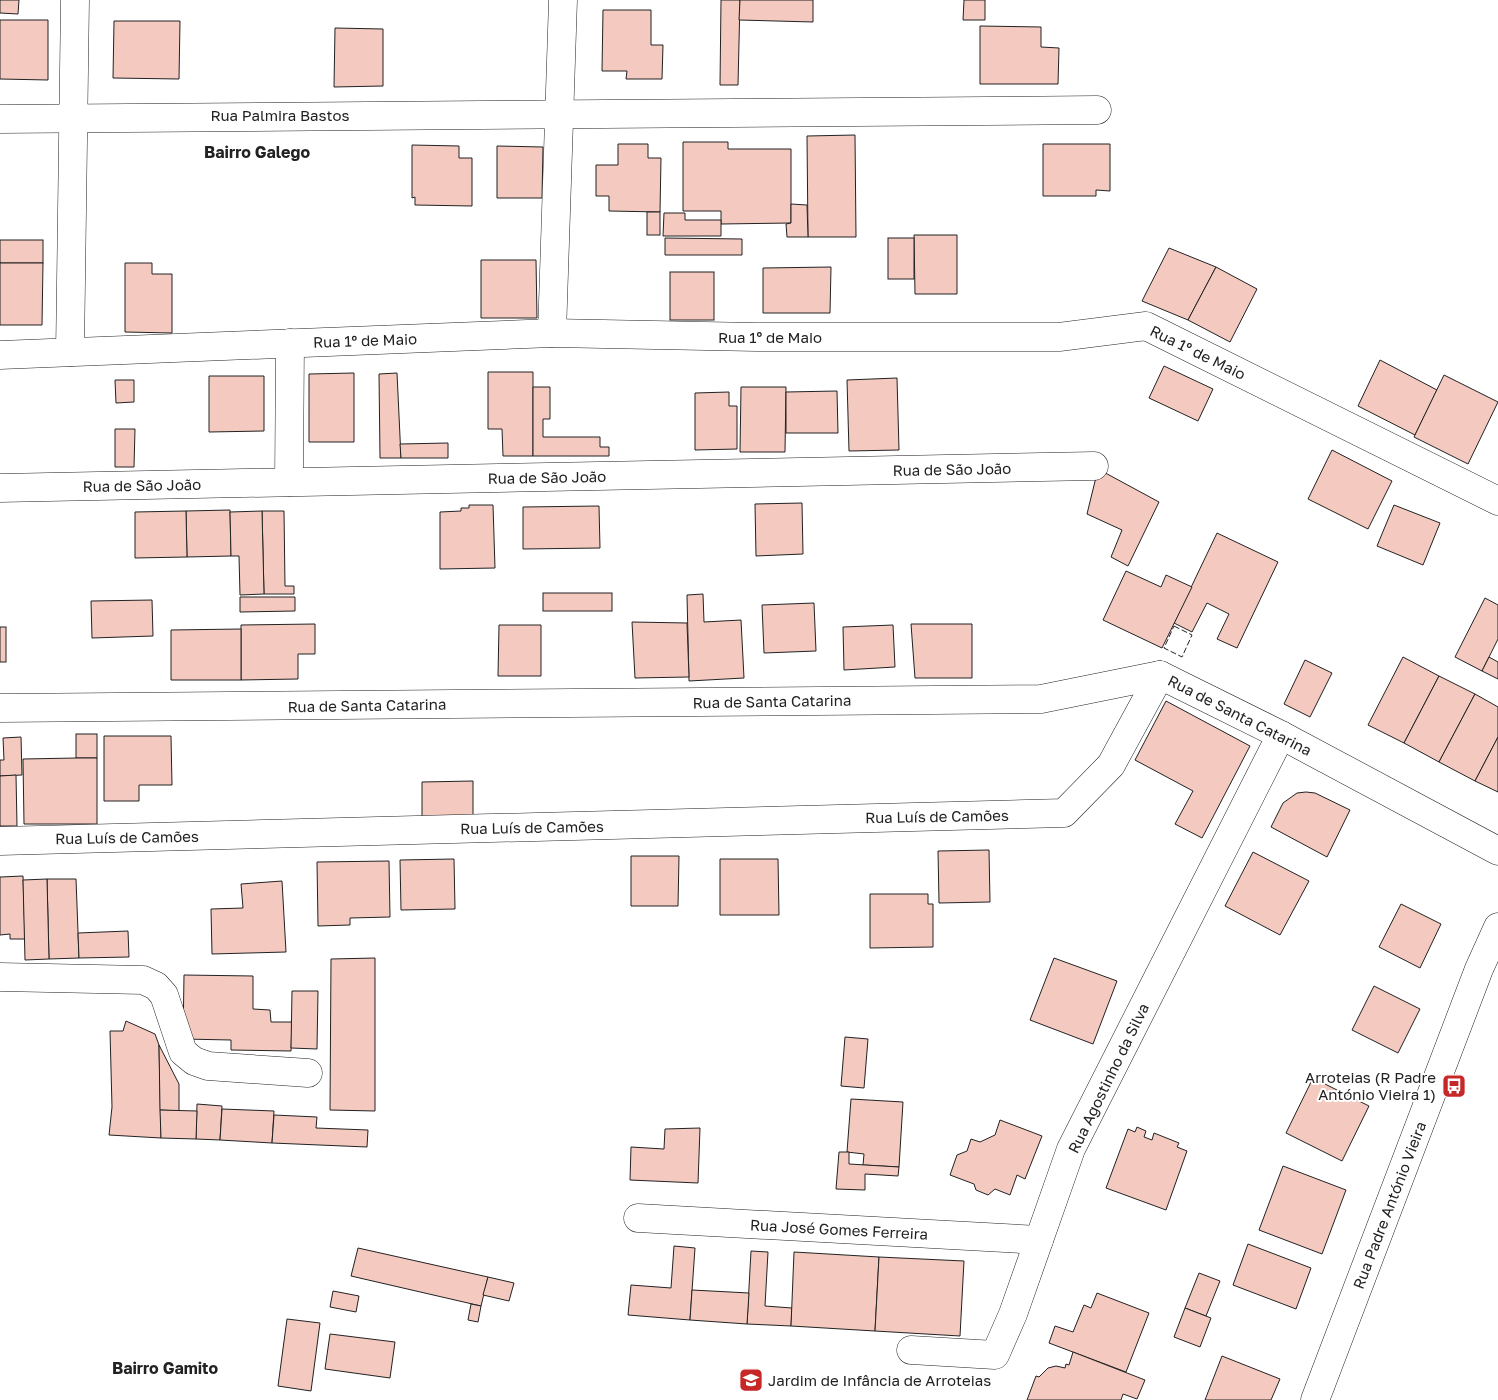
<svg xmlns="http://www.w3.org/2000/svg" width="1498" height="1400" font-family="'Golos Text',sans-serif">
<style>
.building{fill:#f3c9c0;stroke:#222}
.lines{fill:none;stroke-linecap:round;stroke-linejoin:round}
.street-casing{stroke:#222;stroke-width:29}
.secondary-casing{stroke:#222;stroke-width:29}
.street{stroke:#fff;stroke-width:28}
.secondary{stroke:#fff;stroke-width:28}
.fence{stroke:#222;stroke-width:1;stroke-dasharray:6 2.5;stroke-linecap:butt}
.labels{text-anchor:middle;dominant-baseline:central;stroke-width:4;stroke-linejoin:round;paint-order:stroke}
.street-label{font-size:15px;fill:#222;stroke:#fff}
.poi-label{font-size:15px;fill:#222;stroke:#fff;text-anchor:end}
.neighbourhood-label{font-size:16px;font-weight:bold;fill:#222;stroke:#fff}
</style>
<rect width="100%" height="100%" fill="#fff"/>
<g class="building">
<polygon points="0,0 19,0 18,14 0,13"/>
<polygon points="721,0 740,0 738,85 720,85"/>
<polygon points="740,0 813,0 813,22 739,20"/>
<polygon points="964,0 985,0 985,20 963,20"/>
<polygon points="603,10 651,10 651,45 663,45 662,79 626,79 627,71 602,71"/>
<polygon points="0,20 48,20 48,80 0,79"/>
<polygon points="114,21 180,21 179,79 113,78"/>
<polygon points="980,26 1041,27 1041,47 1059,48 1058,84 980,84"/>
<polygon points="335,28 383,29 383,86 334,87"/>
<polygon points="855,135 856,237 808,237 807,136"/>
<polygon points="683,142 728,142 728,149 791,149 791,223 721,224 721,211 683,211"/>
<polygon points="618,144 648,144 648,158 661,158 660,212 609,211 609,196 596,196 596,165 618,165"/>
<polygon points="1043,144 1110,144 1110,191 1096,190 1096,196 1043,196"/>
<polygon points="412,145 459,146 459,158 472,158 472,206 415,205 415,197 412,198"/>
<polygon points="497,146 543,147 542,198 497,198"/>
<polygon points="791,204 807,205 808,237 787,237 786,224 791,223"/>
<rect x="647" y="212" width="13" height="23"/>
<polygon points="664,213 685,213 685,220 721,220 721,236 663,236"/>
<polygon points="914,235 957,235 957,294 915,294"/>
<polygon points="665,238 742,239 742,255 665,255"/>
<rect x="888" y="238" width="26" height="41"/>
<rect x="0" y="240" width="43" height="23"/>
<polygon points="1169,248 1216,267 1188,320 1142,301"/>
<polygon points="481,260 536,260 537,318 481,318"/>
<polygon points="0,263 43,263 42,325 0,325"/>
<polygon points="125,263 152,263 152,274 172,274 172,333 125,332"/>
<polygon points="831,267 830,313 763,313 763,268"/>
<polygon points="1216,267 1257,289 1230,342 1188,320"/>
<rect x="670" y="272" width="44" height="48"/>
<polygon points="1380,360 1437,390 1415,435 1358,406"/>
<polygon points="1164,366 1213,389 1198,421 1149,398"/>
<polygon points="488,372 533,372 533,456 503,456 502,429 488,429"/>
<polygon points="354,373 354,442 309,442 309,374"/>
<polygon points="397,373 401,458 380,458 379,374"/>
<polygon points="1444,375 1498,402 1468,464 1414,437"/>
<polygon points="209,376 264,376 264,431 209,432"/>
<polygon points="897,378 899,450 849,451 847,380"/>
<polygon points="115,380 134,380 134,402 116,403"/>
<polygon points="533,387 550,387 550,419 543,419 543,437 600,437 600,447 609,447 609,456 533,456"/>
<polygon points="741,387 786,387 785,452 740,452"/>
<polygon points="837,391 838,433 786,433 786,392"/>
<polygon points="729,392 729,406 737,406 737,449 695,450 695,393"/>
<polygon points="115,429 135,429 134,467 115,467"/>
<polygon points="448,443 448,458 401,458 400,444"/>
<polygon points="1332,450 1392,481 1368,529 1308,499"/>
<polygon points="1098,469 1159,502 1128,566 1111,557 1122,530 1087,514"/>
<polygon points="802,503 803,554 756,556 755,504"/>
<polygon points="469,505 493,505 495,568 440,569 440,512 461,511 461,508 469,508"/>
<polygon points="1394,505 1440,523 1423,565 1377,546"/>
<polygon points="599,506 600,548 523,549 523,507"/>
<polygon points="230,510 231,556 187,557 186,511"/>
<polygon points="186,511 187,557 135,558 135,512"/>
<polygon points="262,511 284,511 285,586 294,586 294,594 264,594"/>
<polygon points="262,511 264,594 240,595 239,556 231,556 230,512"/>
<polygon points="1217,533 1278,562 1237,648 1217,639 1229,614 1207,603 1192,632 1174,623"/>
<polygon points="1126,571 1161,587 1166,575 1192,587 1162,648 1103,620"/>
<rect x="543" y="593" width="69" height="18"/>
<polygon points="703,594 704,622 741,620 744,678 689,681 687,595"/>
<polygon points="240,597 295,597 295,611 240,612"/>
<polygon points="1485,598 1498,605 1498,639 1482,671 1455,657"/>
<polygon points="152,600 153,636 92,638 91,601"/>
<polygon points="814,603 816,651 764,653 762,605"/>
<polygon points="632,622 687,623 689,677 635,678"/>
<polygon points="315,624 315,654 298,654 298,679 241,680 241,625"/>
<polygon points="911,624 972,624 972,678 915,678"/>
<polygon points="499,625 541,625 541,676 498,676"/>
<polygon points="893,625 895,667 844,670 843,627"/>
<rect x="0" y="627" width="6" height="35"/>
<polygon points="241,629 241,680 171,680 171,630"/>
<polygon points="1403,657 1439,676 1404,743 1368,725"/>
<polygon points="1489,657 1498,662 1498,679 1482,671"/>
<polygon points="1305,660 1332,673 1310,717 1284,704"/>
<polygon points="1439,676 1475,694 1439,762 1404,743"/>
<polygon points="1475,694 1498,707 1498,737 1475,781 1439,762"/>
<polygon points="1166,701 1250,746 1202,838 1175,824 1193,791 1135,760"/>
<rect x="76" y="734" width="21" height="24"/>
<polygon points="104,736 171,736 172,785 139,785 139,801 104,801"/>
<polygon points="21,737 22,775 0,776 0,760 4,760 3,738"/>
<polygon points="1498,737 1498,792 1475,781"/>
<polygon points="76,758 97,758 97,824 24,824 23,759"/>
<polygon points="16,775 17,826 0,826 0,776"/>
<polygon points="473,781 473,816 422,817 422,782"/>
<polygon points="1306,792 1315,793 1350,810 1327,857 1271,827 1283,803 1297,793"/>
<polygon points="989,850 990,902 939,903 938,851"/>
<polygon points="1253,852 1309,881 1280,935 1225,906"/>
<polygon points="631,856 679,856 678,906 631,906"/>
<polygon points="454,859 455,909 401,910 400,860"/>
<polygon points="720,859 778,859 779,915 720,915"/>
<polygon points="389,861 390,917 350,918 350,925 318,926 317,862"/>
<polygon points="23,876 25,939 10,939 10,934 0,935 0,877"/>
<polygon points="47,879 76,879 79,958 49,959"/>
<polygon points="47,879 49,959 25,960 23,880"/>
<polygon points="282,881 286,952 212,954 211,909 243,908 241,884"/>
<polygon points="870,894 928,894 928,904 933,904 933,947 870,948"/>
<polygon points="1401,904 1441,924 1420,968 1379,947"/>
<polygon points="128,931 129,957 79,958 78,933"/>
<polygon points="375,958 375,1111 330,1110 331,959"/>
<polygon points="1054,958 1117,981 1093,1044 1030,1020"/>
<polygon points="184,975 253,976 253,1009 270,1010 271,1022 292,1022 291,1051 231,1050 231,1040 183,1039"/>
<polygon points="1374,986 1420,1009 1398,1053 1352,1030"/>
<polygon points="292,991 318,991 317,1049 291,1048"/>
<polygon points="126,1021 155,1034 159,1045 161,1138 109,1135 112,1107 110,1031 123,1031"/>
<polygon points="845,1037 868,1039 864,1088 841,1086"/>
<polygon points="159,1045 179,1084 179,1111 160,1110"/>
<polygon points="1313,1078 1369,1106 1342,1161 1286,1133"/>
<polygon points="851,1099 903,1102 899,1167 863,1165 864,1154 847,1152"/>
<polygon points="197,1104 222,1106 220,1140 196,1139"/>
<polygon points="222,1109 274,1111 272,1143 220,1140"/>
<polygon points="160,1110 197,1111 196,1139 161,1138"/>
<polygon points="274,1115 317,1117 316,1128 368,1130 367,1147 272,1143"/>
<polygon points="1000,1120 1042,1136 1025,1179 1017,1175 1010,1195 995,1189 988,1195 976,1190 974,1184 950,1175 957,1155 967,1151 971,1139 980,1142 995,1135"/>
<polygon points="1137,1127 1146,1131 1144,1137 1152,1140 1154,1133 1179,1143 1177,1147 1187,1151 1166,1210 1106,1188 1128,1129 1135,1132"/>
<polygon points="700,1128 698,1183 630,1180 631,1147 664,1149 665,1129"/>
<polygon points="839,1152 849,1152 849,1164 899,1167 898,1176 865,1174 865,1190 836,1189"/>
<polygon points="1283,1166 1346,1190 1322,1254 1259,1230"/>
<polygon points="1248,1244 1311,1268 1296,1309 1233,1285"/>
<polygon points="674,1246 695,1248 690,1320 628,1315 631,1285 671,1288"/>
<polygon points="358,1248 488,1277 481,1306 351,1276"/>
<polygon points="751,1251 768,1252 765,1306 792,1308 791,1326 747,1324"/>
<polygon points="794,1252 879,1257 875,1331 791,1326"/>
<polygon points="879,1257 964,1261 960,1336 875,1331"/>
<polygon points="1199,1273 1220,1281 1206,1316 1185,1308"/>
<polygon points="488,1277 514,1283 509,1301 483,1295"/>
<polygon points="692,1290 749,1293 747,1324 690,1320"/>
<polygon points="333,1291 359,1296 356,1312 330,1307"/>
<polygon points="1097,1293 1149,1313 1126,1372 1049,1343 1055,1326 1073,1332 1084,1305 1091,1308"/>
<polygon points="471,1304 481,1306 478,1322 468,1320"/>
<polygon points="1185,1308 1211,1318 1200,1347 1174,1337"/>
<polygon points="287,1319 320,1323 311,1391 278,1386"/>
<polygon points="330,1334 395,1342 390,1378 325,1369"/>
<polygon points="1073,1352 1145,1380 1137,1399 1123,1394 1121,1400 1027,1400 1036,1376 1039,1377 1048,1368 1056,1366 1065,1368 1066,1364 1069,1365"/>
<polygon points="1222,1356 1280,1379 1271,1400 1205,1400"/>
</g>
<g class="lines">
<g class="street-casing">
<g id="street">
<polyline points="0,119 1097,110"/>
<polyline points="552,333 563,0"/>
<polyline points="70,352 75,0"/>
<polyline points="0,355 552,333 756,337 1059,337 1146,326 1498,501"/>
<polyline points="289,482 290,343"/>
<polyline points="0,488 1094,466"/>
<polyline points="0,708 1041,699 1160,675 1281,735 1498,851"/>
<polyline points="0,841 1064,813 1111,765 1160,675"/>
<polyline points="0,977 143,980 156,986 164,995 183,1052 194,1061 208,1066 308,1073"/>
<polyline points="638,1218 1039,1240"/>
<polyline points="911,1350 995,1355 1013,1314 1071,1149 1281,735"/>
</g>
</g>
<g class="secondary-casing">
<polyline id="secondary" points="1315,1400 1479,969 1498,927"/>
</g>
<use href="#street" class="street"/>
<use href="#secondary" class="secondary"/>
<polygon class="fence" points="1174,626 1192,635 1182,657 1164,648"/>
</g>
<defs>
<g id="bus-square" transform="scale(1.25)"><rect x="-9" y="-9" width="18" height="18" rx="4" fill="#c62828" stroke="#fff"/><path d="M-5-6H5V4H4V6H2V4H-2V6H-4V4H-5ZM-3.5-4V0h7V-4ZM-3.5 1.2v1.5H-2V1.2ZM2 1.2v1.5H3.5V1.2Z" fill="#fff"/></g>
<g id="school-square" transform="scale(1.25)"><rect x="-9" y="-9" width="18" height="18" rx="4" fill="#c62828" stroke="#fff"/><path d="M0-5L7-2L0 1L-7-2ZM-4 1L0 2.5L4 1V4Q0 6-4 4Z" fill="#fff"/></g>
</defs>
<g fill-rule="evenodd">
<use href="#bus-square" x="1454" y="1086"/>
<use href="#school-square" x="751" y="1380"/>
</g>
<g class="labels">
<g class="street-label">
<text x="280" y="115">Rua Palmira Bastos</text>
<text x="770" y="337">Rua 1º de Maio</text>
<text transform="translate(365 340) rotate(-2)">Rua 1º de Maio</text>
<text transform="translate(1198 352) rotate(26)">Rua 1º de Maio</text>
<text transform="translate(952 469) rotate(-1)">Rua de São João</text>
<text transform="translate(547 477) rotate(-1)">Rua de São João</text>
<text transform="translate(142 485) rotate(-1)">Rua de São João</text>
<text transform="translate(772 701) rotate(-1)">Rua de Santa Catarina</text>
<text transform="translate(367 705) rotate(-1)">Rua de Santa Catarina</text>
<text transform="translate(1240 715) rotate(27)">Rua de Santa Catarina</text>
<text transform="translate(937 816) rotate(-1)">Rua Luís de Camões</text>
<text transform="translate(532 827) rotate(-1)">Rua Luís de Camões</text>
<text transform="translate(127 837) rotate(-1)">Rua Luís de Camões</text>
<text transform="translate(1108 1078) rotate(-64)">Rua Agostinho da Silva</text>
<text transform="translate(1389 1205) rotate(-69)">Rua Padre António Vieira</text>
<text transform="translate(839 1229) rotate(3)">Rua José Gomes Ferreira</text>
</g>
<g class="poi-label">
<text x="1436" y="1077">Arroteias (R Padre<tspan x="1436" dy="17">António Vieira 1)</tspan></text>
<text x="768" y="1380" text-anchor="start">Jardim de Infância de Arroteias</text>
</g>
<g class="neighbourhood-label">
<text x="257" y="152">Bairro Galego</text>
<text x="165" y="1368">Bairro Gamito</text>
</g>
</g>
</svg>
